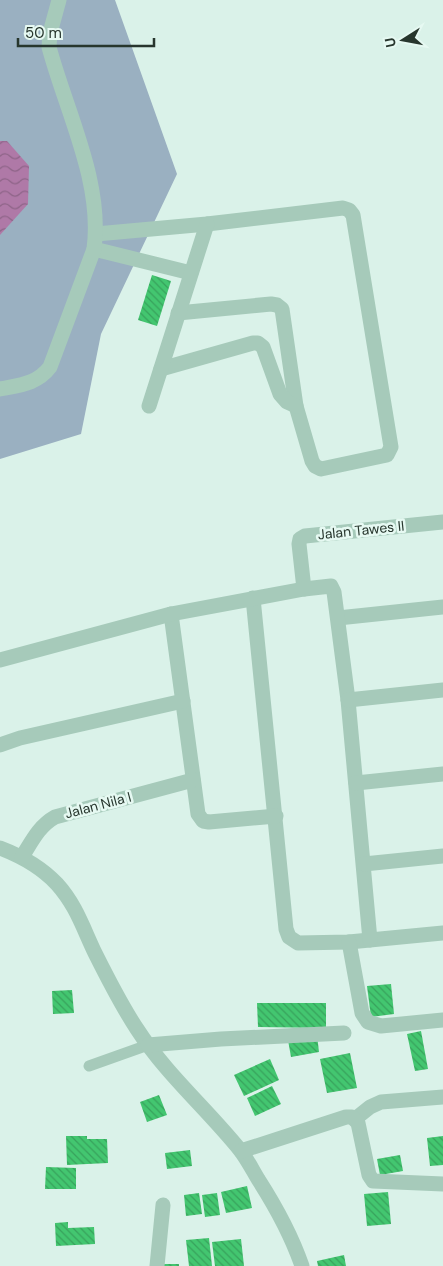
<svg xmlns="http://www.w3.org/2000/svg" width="443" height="1266" font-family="'DM Sans',sans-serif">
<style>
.grass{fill:#9ab0c1}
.water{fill:url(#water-waves)}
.building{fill:url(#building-back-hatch)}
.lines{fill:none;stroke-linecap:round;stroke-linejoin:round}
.lane{stroke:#a6caba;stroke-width:11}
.street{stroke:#a6caba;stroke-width:15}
.labels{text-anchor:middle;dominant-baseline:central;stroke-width:5;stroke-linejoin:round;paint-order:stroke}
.street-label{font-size:14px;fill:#27362d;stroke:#e6f9f2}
</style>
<defs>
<pattern id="water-waves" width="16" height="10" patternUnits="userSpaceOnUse" patternTransform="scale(1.25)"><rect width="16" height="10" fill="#af79a7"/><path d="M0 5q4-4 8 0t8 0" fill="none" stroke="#8e6488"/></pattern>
<pattern id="building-back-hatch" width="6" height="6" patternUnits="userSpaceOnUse" patternTransform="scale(1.25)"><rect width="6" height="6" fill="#43c670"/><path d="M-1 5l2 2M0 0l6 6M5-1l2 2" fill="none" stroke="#38a25c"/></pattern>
</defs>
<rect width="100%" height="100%" fill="#daf2e9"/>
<polygon class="grass" points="0,0 115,0 177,174 101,334 81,434 0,459"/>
<polygon class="water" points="0,141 7,141 29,166 28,204 0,235"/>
<g class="building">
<polygon points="152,275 171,281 157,326 138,320"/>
<polygon points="391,984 394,1014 371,1017 367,986"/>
<polygon points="72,990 74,1013 53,1014 52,991"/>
<polygon points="257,1003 326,1003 326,1028 258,1027"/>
<polygon points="421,1031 428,1069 415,1071 407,1034"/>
<polygon points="317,1035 319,1052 291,1057 288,1040"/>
<polygon points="350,1053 357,1088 327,1093 320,1059"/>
<polygon points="270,1059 279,1080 244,1096 234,1075"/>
<polygon points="272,1086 281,1104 255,1116 247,1098"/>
<polygon points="159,1095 167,1115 147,1122 140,1102"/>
<polygon points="66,1136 87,1136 87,1139 107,1139 108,1163 67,1165"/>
<polygon points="443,1136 443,1165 430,1166 427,1138"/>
<polygon points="190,1150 192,1166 167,1169 165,1153"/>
<polygon points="400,1155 403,1171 380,1175 377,1159"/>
<polygon points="46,1167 76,1168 76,1189 45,1189"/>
<polygon points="247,1186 252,1208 226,1213 221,1192"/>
<polygon points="388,1192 391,1224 367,1226 364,1194"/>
<polygon points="199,1193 202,1214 186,1216 184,1195"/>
<polygon points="217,1193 220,1215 205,1217 202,1195"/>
<polygon points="68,1222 68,1228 94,1227 95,1244 56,1246 55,1223"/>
<polygon points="209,1238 212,1266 189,1266 186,1240"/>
<polygon points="241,1239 244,1266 215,1266 212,1242"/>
<polygon points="344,1255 346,1266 318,1266 317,1261"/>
<rect x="161" y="1264" width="18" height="2"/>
</g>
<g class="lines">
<polyline class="lane" points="89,1066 148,1045"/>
<g class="street">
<polyline points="96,234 207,224 343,208 349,210 353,215 391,447 387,455 321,469 315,466 312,461 296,406 282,309 277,305 271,304 178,313"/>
<polyline points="94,249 191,273"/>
<polyline points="161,369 253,343 258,343 263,347 280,394 287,402 296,406"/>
<path d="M0 389C20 385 37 384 50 367L94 249C103 182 66 111 49 47L50 33 59 0"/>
<polyline points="149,406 207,224"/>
<polyline points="304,589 299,544 300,539 305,536 443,522"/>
<polyline points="253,598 286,929 289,937 298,943 349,942 443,933"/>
<polyline points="171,614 198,814 203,821 209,822 276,816"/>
<polyline points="338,618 443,607"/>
<polyline points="0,660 171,614 304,589 331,586 334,592 348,700 370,940"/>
<polyline points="348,700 443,690"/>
<polyline points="0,745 20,738 183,701"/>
<polyline points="356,783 443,774"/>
<path d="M0 848C21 856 41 867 57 884 76 905 83 928 95 953 108 979 121 1005 137 1029 166 1074 207 1109 240 1150 247 1159 252 1169 258 1179 276 1207 291 1234 302 1266"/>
<path d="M22 857C32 841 39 826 55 817L193 780"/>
<polyline points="364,864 443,856"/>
<polyline points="349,942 362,1013 368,1022 381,1026 443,1020"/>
<polyline points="148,1045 221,1039 344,1033"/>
<polyline points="355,1119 370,1107 381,1102 443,1097"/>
<polyline points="241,1151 346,1117 352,1117 358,1123 369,1175 373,1181 443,1184"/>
<polyline points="157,1266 163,1205"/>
</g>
</g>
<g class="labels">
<g class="street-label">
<text transform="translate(361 530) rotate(-6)">Jalan Tawes II</text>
<text transform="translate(98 805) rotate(-15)">Jalan Nila I</text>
</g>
</g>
<g transform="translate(403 40) rotate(259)" stroke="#e6f9f2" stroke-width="4" paint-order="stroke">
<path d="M0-4L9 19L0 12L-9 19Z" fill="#27362d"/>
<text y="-8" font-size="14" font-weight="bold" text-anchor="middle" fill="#27362d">U</text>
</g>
<path d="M18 38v8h136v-8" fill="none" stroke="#27362d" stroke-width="2.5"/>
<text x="25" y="38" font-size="15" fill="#27362d" stroke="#e6f9f2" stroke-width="4" paint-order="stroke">50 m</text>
</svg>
